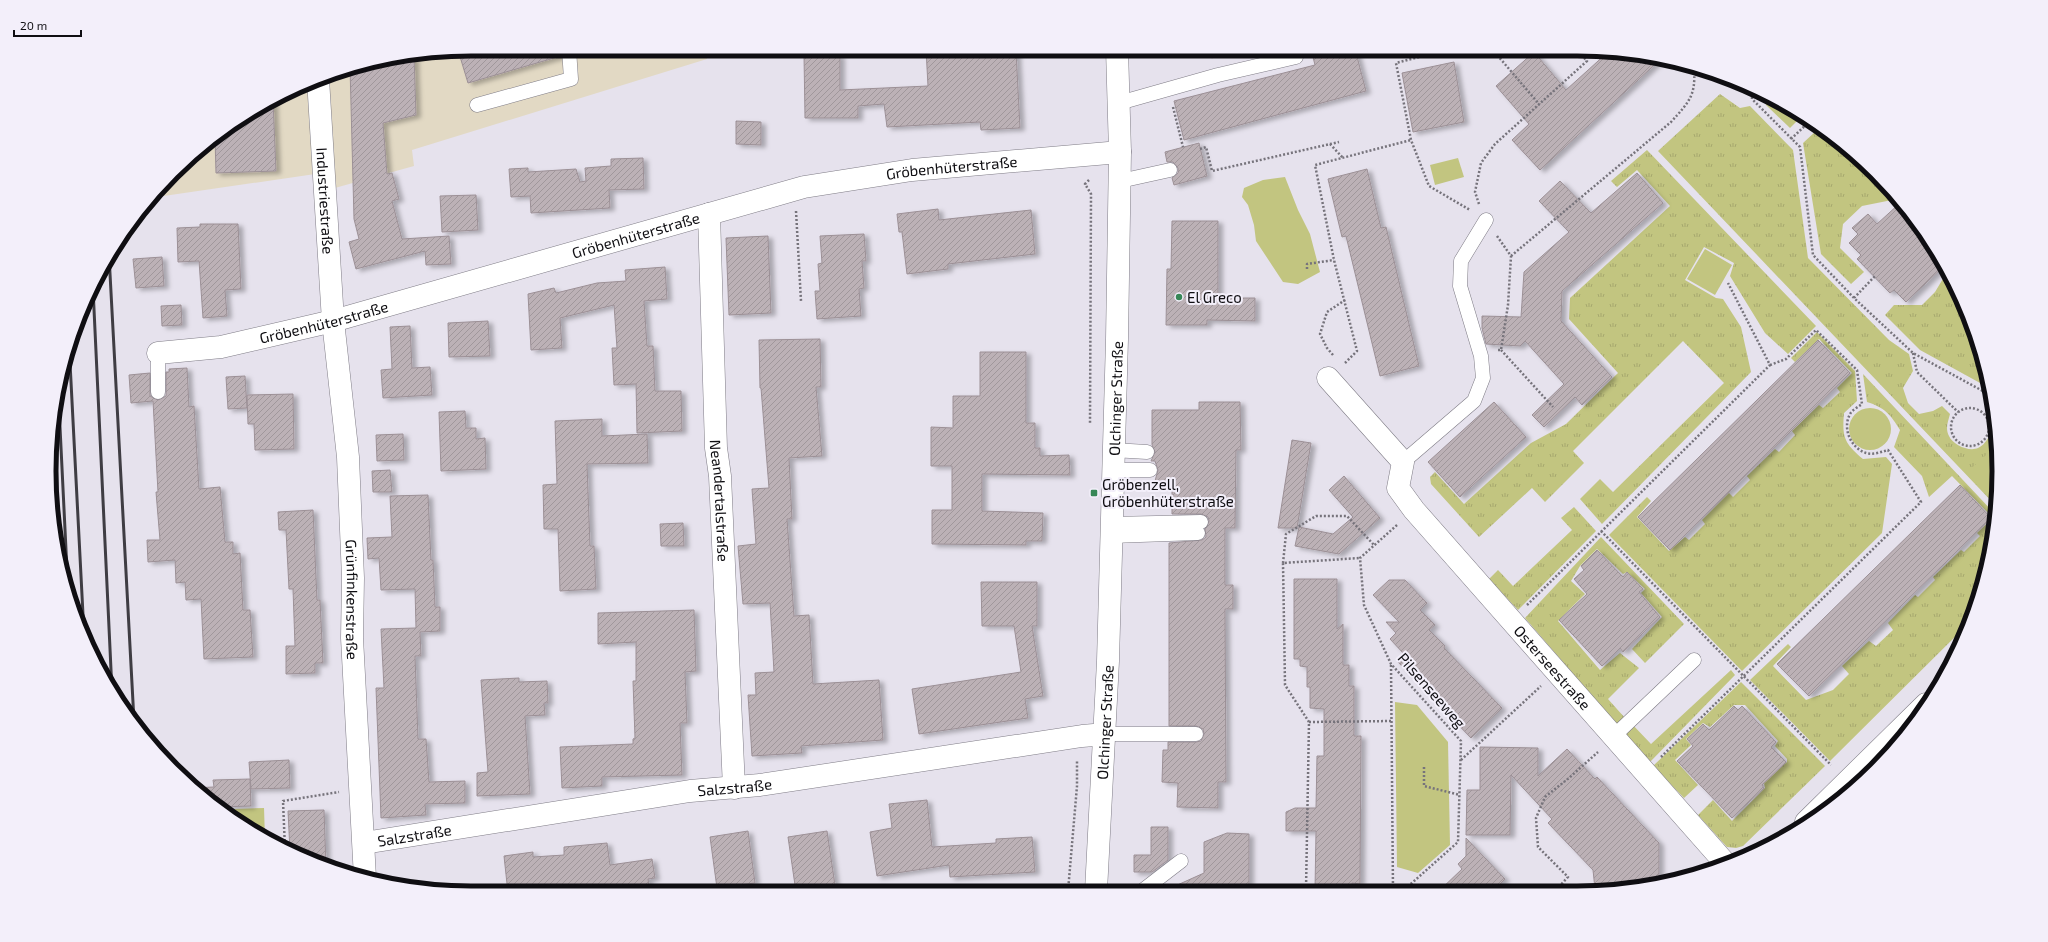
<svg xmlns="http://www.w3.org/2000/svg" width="2048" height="942" font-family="'Exo 2',sans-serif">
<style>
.commercial{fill:#e2d9c4}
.grass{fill:url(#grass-tufts)}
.park{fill:#c2c580}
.building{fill:url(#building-hatch);stroke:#9c9096;filter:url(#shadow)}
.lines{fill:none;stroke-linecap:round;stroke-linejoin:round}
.service-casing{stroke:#7f7c86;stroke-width:15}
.minor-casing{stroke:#7f7c86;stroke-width:23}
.secondary-casing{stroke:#7f7c86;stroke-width:23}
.path{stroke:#76737b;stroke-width:2.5;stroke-dasharray:2 2;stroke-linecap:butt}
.service{stroke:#fff;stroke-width:14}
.minor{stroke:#fff;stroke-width:22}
.secondary{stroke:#fff;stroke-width:22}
.rail{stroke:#3f3d43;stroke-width:3}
.poi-dot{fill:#378757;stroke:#f3effa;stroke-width:1.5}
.labels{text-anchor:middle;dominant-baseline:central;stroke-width:4;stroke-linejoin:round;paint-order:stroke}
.street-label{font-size:15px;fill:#0f0e12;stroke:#f3effa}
.poi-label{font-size:15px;fill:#0f0e12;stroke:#f3effa;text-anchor:start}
.rim{fill:none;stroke:#0f0e12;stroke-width:5}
</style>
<defs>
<pattern id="grass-tufts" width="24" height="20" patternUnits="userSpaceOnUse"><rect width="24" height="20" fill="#c2c580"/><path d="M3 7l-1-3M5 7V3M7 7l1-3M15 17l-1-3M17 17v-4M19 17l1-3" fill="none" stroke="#a6a86e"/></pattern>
<pattern id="building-hatch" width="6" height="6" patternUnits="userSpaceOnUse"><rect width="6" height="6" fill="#bcb1b6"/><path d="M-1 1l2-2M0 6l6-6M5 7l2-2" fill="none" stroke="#a0979b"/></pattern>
<filter id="shadow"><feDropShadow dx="4.5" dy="2.5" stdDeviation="2" flood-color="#0004"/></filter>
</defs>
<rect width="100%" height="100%" fill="#e6e2ed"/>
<polygon class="commercial" points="471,49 706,49 707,59 412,150 414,166 324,191 322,173 150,198 193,154 260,105 335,71 389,57"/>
<g class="grass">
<path d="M1720 94 1740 108 1750 106 1793 150 1808 258 1889 340 1909 354 1913 371 1903 388 1908 403 1919 414 1933 411 1942 406 1950 414C1948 422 1945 428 1949 436 1953 445 1969 452 1978 448 1987 444 1988 435 1995 430L1999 471 1996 506 1658 151Z"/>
<polygon points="1764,95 1800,114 1802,116 1790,128 1766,105"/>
<polygon points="1816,131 1828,143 1840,143 1875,172 1897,199 1862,206 1843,224 1840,248 1864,272 1851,284 1821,254 1803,143"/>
<polygon points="1647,150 1816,326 1788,354 1765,333 1730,276 1734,263 1704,247 1685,280 1716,298 1723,299 1741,327 1751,372 1602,524 1580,499 1600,479 1613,492 1724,383 1683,341 1573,451 1584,463 1545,502 1532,488 1479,537 1431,484 1430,477 1435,472 1464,504 1531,443 1566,424 1618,373 1569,319 1570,298 1670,206 1637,170 1617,187 1611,181"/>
<polygon points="1947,272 1967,309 1991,389 1920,350 1885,315 1894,305 1922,305 1935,292"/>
<path d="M1817 332 1855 371 1857 401 1844 413C1842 437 1844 443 1863 459L1886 457 1892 464 1882 533 1742 671 1609 535 1647 497 1651 501 1637 517 1669 551 1685 537 1689 540 1705 524 1702 520 1729 493 1733 497 1750 480 1747 476 1775 449 1779 452 1795 435 1792 431 1819 405 1823 408 1840 392 1837 388 1852 373 1819 339 1795 362 1791 358Z"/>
<path d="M1863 374 1995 514 1991 553 1970 622 1830 761 1750 680 1788 644 1791 647 1773 666 1806 700 1833 690 1849 674 1842 666 1869 641 1876 646 1893 630 1888 623 1915 595 1918 597 1935 580 1933 577 1961 550 1964 552 1980 536 1977 533 1993 518 1952 476 1929 497 1922 476 1894 447 1900 430C1891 415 1884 407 1867 402Z"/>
<polygon points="1574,507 1596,531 1518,610 1489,579 1498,570 1513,586 1572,530 1561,518"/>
<polygon points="1601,537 1684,624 1645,663 1632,649 1662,617 1641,593 1645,589 1627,572 1623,574 1597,549 1580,566 1571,581 1585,594 1558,621 1600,670 1620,653 1639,668 1608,699 1625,718 1617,725 1525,618"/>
<polygon points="1731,670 1735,675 1650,762 1622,732 1631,723 1651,744"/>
<polygon points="1741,682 1825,766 1743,846 1736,848 1727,847 1698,815 1713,800 1732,821 1765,788 1764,783 1787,762 1787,759 1775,746 1778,741 1745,705 1734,705 1710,727 1703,723 1686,739 1691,745 1675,760 1698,785 1684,798 1653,766"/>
</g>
<g class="park">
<polygon points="1458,158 1464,177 1435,185 1430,165"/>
<polygon points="1285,177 1298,210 1310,234 1320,272 1298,284 1283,282 1256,241 1254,225 1248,205 1242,197 1244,188 1263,180"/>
<polygon points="1705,249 1732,265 1715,295 1687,279"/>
<circle cx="1870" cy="429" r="21"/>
<path d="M1994 448C2003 458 1997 492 1996 505L1966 473Z"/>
<polygon points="1395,702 1417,705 1448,742 1450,845 1418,873 1397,867"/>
<polygon points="264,808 265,839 233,817 233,809"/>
</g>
<g class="building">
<polygon points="471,49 561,49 561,56 468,83 458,50"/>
<polygon points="926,49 955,49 956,54 1016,51 1020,128 981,130 980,122 887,127 884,104 858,106 858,118 805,118 804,55 840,55 840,90 928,86"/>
<polygon points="1311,49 1355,49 1366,91 1184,140 1174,101 1315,65"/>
<polygon points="1534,52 1566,90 1608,52 1662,58 1540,170 1512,140 1529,124 1496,86"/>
<polygon points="414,55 416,115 383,123 387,174 392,173 399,199 392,201 402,239 449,236 451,264 426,265 425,251 356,269 349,242 359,239 354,219 350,67 389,57"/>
<polygon points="1454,62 1464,122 1413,132 1402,73"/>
<polygon points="273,100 276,171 216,173 215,138 260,105"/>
<polygon points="736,121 761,122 761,145 736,144"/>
<polygon points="1199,143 1207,176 1174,185 1172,178 1178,173 1178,168 1173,162 1167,162 1165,152"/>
<polygon points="643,158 644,189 609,190 610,208 531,213 530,196 511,197 509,169 528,168 528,172 576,169 580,182 586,181 585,168 611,166 611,159"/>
<polygon points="1367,169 1381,228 1386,227 1419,366 1380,376 1346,236 1342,237 1328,179"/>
<polygon points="1637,173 1663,203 1562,291 1561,321 1612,377 1582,405 1575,397 1544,427 1532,415 1564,384 1525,341 1520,346 1486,344 1482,328 1482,316 1521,317 1524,272 1569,232 1539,201 1560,181 1591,213"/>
<polygon points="476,195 478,230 442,232 440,196"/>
<polygon points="1900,203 1928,236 1944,266 1906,302 1894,290 1890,293 1857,259 1861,255 1849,243 1858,234 1852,228 1868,214 1877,224"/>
<polygon points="938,209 939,220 1031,210 1035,254 948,264 948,269 907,274 902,232 899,232 897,214"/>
<polygon points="1172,221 1218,221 1218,298 1255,298 1255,321 1207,320 1207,325 1166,325 1167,269 1171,269"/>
<polygon points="200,224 238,224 241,289 225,290 227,316 203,318 199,261 178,262 177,228 200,227"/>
<polygon points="864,234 866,261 862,261 864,288 859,289 861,316 817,319 815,291 820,291 818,264 822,263 820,236"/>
<polygon points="768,236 771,313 729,315 726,238"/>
<polygon points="162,257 164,286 136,288 133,259"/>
<polygon points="665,267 667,299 644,301 647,346 653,346 655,391 681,391 682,431 637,433 636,384 614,385 612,348 617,348 614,305 560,318 562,348 531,350 528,294 554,288 556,293 597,283 626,281 625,270"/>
<polygon points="181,305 182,325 162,326 161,306"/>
<polygon points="488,321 490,356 449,357 448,323"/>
<polygon points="410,326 412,368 430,367 432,395 383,398 381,370 392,369 390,327"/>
<polygon points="820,339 821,387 816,387 822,456 789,458 792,519 787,519 794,616 809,615 813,684 879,680 883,740 801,746 802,753 752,756 748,695 756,695 755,673 774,672 770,603 743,604 738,546 756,544 752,489 769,488 761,388 760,388 759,340"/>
<polygon points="1818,340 1850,373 1670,550 1638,517"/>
<polygon points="980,352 1026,352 1026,423 1035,423 1035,448 1040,448 1040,456 1069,455 1070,475 982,474 982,511 1043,513 1042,541 1026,541 1026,545 932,544 932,510 952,510 952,466 931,466 931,427 953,428 953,396 980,396"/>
<polygon points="187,368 189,407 194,406 199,489 220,487 225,542 233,542 233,554 240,553 243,610 250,610 253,657 204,659 201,599 186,600 185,582 176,583 175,560 148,562 147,540 160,540 156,492 158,492 153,401 131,403 129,375 150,373 150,396 158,400 166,396 166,372 169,372 169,369"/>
<polygon points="245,376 247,408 228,409 226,377"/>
<polygon points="293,394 294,449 255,450 254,424 248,424 247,395"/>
<polygon points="1199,402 1240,402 1241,450 1236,450 1235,528 1225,528 1225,585 1233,585 1233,609 1225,609 1226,782 1218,782 1218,808 1177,807 1178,783 1162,782 1163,750 1168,750 1168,742 1196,742 1201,741 1204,734 1203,729 1196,726 1169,726 1169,543 1202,540 1206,537 1205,529 1209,521 1208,517 1201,514 1172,514 1172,482 1155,481 1158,470 1155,461 1151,461 1155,452 1152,445 1152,410 1199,410"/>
<polygon points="1494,402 1526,437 1460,497 1428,462"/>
<polygon points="465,411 466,428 476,428 476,439 485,438 486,469 441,471 439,412"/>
<polygon points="602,419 602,436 647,434 648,463 587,464 590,546 594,546 596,589 560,591 558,529 544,529 543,485 557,484 555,421"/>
<polygon points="403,434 404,460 377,461 376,435"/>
<polygon points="1292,440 1311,443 1297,528 1278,528"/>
<polygon points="390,470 392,492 373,492 372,471"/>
<polygon points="1344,476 1380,518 1339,554 1295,546 1299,527 1333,534 1353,517 1329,490"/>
<polygon points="1960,485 1991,518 1809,696 1777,664"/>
<polygon points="428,495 431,560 433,560 435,607 440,607 440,631 420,632 421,656 415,656 418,739 426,739 429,782 465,781 465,803 425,804 426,815 381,818 376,688 384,688 381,629 416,628 415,589 381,590 379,558 368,559 367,538 392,537 390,496"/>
<polygon points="313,510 317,600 320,600 323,663 315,663 315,673 286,674 286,646 295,646 293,589 289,589 286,530 279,530 278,512"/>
<polygon points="683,523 684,546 661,546 660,524"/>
<polygon points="1597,550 1623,577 1627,572 1643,589 1639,592 1660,617 1623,652 1620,648 1602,666 1559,620 1587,594 1574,579 1584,570 1581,566"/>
<polygon points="1294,579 1337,579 1337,629 1343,624 1343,665 1349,665 1349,686 1354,686 1354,736 1361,736 1360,884 1352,883 1352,890 1315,890 1316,831 1286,831 1286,812 1295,808 1316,808 1317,756 1324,756 1324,709 1310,708 1310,687 1307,687 1307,667 1300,666 1300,659 1294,659"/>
<polygon points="1389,580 1405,580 1427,603 1420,610 1435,625 1429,630 1445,646 1444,648 1502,708 1471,738 1397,661 1404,654 1390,639 1396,633 1386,622 1399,622 1373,595"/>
<polygon points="981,582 1037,582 1037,626 1032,626 1043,696 1025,699 1028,718 919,734 912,689 1021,672 1014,626 982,626"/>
<polygon points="694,610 696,671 685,672 687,723 680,723 682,775 602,777 602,786 562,788 560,747 633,744 633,739 635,738 633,681 636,681 636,642 598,644 598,613"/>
<polygon points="519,678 519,682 547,681 548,703 544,703 545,715 525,716 530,794 477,796 477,773 488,772 481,680"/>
<polygon points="1734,706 1738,710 1742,706 1776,742 1771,747 1786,762 1762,785 1764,788 1732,818 1677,761 1693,746 1687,739 1703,724 1709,730"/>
<polygon points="1480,747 1538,748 1538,776 1567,749 1595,779 1597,777 1659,843 1659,882 1632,889 1595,889 1593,870 1548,823 1552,819 1511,775 1510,835 1466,835 1467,790 1480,790"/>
<polygon points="289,760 290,788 251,789 249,762"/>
<polygon points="250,779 251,806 219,807 192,788 214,787 213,780"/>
<polygon points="927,800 932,847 996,843 996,839 1032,837 1035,872 950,877 949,865 877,876 870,832 892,828 889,804"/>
<polygon points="324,810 326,866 310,861 290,851 288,811"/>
<polygon points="1151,827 1168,827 1168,860 1152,872 1134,872 1134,855 1151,855"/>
<polygon points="748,831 755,883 717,888 710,837"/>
<polygon points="827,831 836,892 796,892 788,837"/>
<polygon points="1227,833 1249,834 1249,891 1164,891 1204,873 1204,842"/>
<polygon points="1466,838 1505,879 1494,890 1440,890 1462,869 1458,864 1466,856"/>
<polygon points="607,843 610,865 652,859 655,878 648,879 650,892 508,893 504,856 533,852 533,857 564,855 564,847"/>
</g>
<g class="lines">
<g class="service-casing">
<g id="service">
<polyline points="1119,103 1218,75 1296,57 1294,49"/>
<polyline points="477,105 571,79 569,49"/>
<polyline points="1120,181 1170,170"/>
<polyline points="158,353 158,392"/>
<polyline points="1113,450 1147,452"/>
<polyline points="1403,462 1474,401 1483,378 1481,356 1460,286 1461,261 1486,220"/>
<polyline points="1113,470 1150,470"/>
<polyline points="1111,524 1201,522"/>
<polyline points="1111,536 1198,533"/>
<polyline points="1106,734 1196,734"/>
<polyline points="1614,736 1694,660"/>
<polyline points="1142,891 1181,861"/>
</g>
</g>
<g class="minor-casing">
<g id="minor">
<path id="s1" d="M318 79 333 321 348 457 353 578 352 638 365 878"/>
<path id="s2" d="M709 214 716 448 720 476 734 788"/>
<path id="s3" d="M158 353 221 347 333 321 804 187 912 170 1120 152"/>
<path id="s4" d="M1328 378 1403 462 1398 488 1414 510 1726 864"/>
<polyline points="1806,822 1926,704"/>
<path id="s5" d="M364 843 690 791 760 785 1082 736 1106 734"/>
</g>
</g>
<g class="secondary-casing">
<g id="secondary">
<path id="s6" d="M1096 891 1108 661 1117 339 1120 152 1117 49"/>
</g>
</g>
<g class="path">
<polyline points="1211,49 1213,58"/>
<polyline points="1450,49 1396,63 1411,140 1429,186 1470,210"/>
<polyline points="1492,49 1539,104"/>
<polyline points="1752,89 1752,99 1800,147 1813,255 1854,298 1913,353 1992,396"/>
<polyline points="1173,107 1183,147"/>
<polyline points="1791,139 1811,120"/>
<polyline points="1330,144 1343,158"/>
<polyline points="1200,149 1206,147 1212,171 1339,142"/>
<polyline points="1089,180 1085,184 1091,194 1090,424"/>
<polyline points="1479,204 1475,192 1481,163 1495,144 1587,61 1576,49"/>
<polyline points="796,211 801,301"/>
<polyline points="1497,236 1511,256 1508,305 1501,350 1498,350"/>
<path d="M1511 256 1671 122C1689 102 1696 96 1694 68"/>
<polyline points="1307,269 1307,264 1334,260"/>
<polyline points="1854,298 1876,275"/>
<polyline points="1501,350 1553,407"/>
<polyline points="1913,353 1917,372 1958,412"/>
<polyline points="1333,355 1327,348 1320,334 1327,312 1345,300"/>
<polyline points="1345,363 1357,351 1334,260 1315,165 1411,140"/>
<circle cx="1970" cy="427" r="19"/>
<polyline points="1988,427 1994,425"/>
<polyline points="1397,525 1360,558 1364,605 1391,664 1461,741 1458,842 1404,890"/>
<polyline points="1601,531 1831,765"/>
<polyline points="1283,563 1286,534 1316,516 1347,516 1374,545"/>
<polyline points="1527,605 1770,365 1728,283"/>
<polyline points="1391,665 1393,890"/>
<polyline points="1309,722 1392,721"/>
<path d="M1661 757 1921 502 1888 450C1881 452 1873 455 1866 453 1851 448 1842 429 1850 414 1852 410 1858 407 1862 404L1857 370 1816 330 1786 359 1770 365"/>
<polyline points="1461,760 1541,686"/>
<polyline points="1424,767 1424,786 1460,795"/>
<polyline points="285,849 283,801 339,792"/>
<polyline points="1306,890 1309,722 1285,685 1283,563 1360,558"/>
<polyline points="1556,890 1568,877 1538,847 1536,818 1545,797 1569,778 1598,752"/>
<polyline points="1068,891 1077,786 1077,761"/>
</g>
<use href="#service" class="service"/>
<use href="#minor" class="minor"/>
<use href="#secondary" class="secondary"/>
<g class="rail">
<polyline points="109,255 134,721"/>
<polyline points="93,288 112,691"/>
<polyline points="69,343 84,634"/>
<polyline points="58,386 68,591"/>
</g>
</g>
<g class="poi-dot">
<circle cx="1179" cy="297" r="4"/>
<rect x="1090" y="489" width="8" height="8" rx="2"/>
</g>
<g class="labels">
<g class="street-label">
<text stroke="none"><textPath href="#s3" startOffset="817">Gröbenhüterstraße</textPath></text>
<text stroke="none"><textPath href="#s1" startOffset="122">Industriestraße</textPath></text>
<text stroke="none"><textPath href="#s3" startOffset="493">Gröbenhüterstraße</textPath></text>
<text stroke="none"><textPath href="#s3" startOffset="169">Gröbenhüterstraße</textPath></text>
<text stroke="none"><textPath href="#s6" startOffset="493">Olchinger Straße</textPath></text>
<text stroke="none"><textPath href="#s2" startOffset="287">Neandertalstraße</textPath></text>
<text stroke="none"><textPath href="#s1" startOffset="522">Grünfinkenstraße</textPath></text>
<text stroke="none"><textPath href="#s4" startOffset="376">Osterseestraße</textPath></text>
<text transform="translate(1432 690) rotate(49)">Pilsenseeweg</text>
<text stroke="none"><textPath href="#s6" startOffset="169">Olchinger Straße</textPath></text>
<text stroke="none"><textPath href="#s5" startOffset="375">Salzstraße</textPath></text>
<text stroke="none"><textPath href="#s5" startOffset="51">Salzstraße</textPath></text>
</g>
<g class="poi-label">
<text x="1187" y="297">El Greco</text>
<text x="1102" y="484">Gröbenzell,<tspan x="1102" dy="17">Gröbenhüterstraße</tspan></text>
</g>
</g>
<path d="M0 0H2048V942H0ZM471 56H1577A415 415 0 0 1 1992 471V471A415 415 0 0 1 1577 886H471A415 415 0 0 1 56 471V471A415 415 0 0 1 471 56Z" fill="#f3effa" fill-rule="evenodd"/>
<path class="rim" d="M471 56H1577A415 415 0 0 1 1992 471V471A415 415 0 0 1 1577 886H471A415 415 0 0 1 56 471V471A415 415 0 0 1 471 56Z"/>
<path d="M14 30v6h67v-6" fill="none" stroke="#0f0e12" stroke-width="2"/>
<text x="20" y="30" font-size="12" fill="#0f0e12" stroke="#f3effa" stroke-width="3" paint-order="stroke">20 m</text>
</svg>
